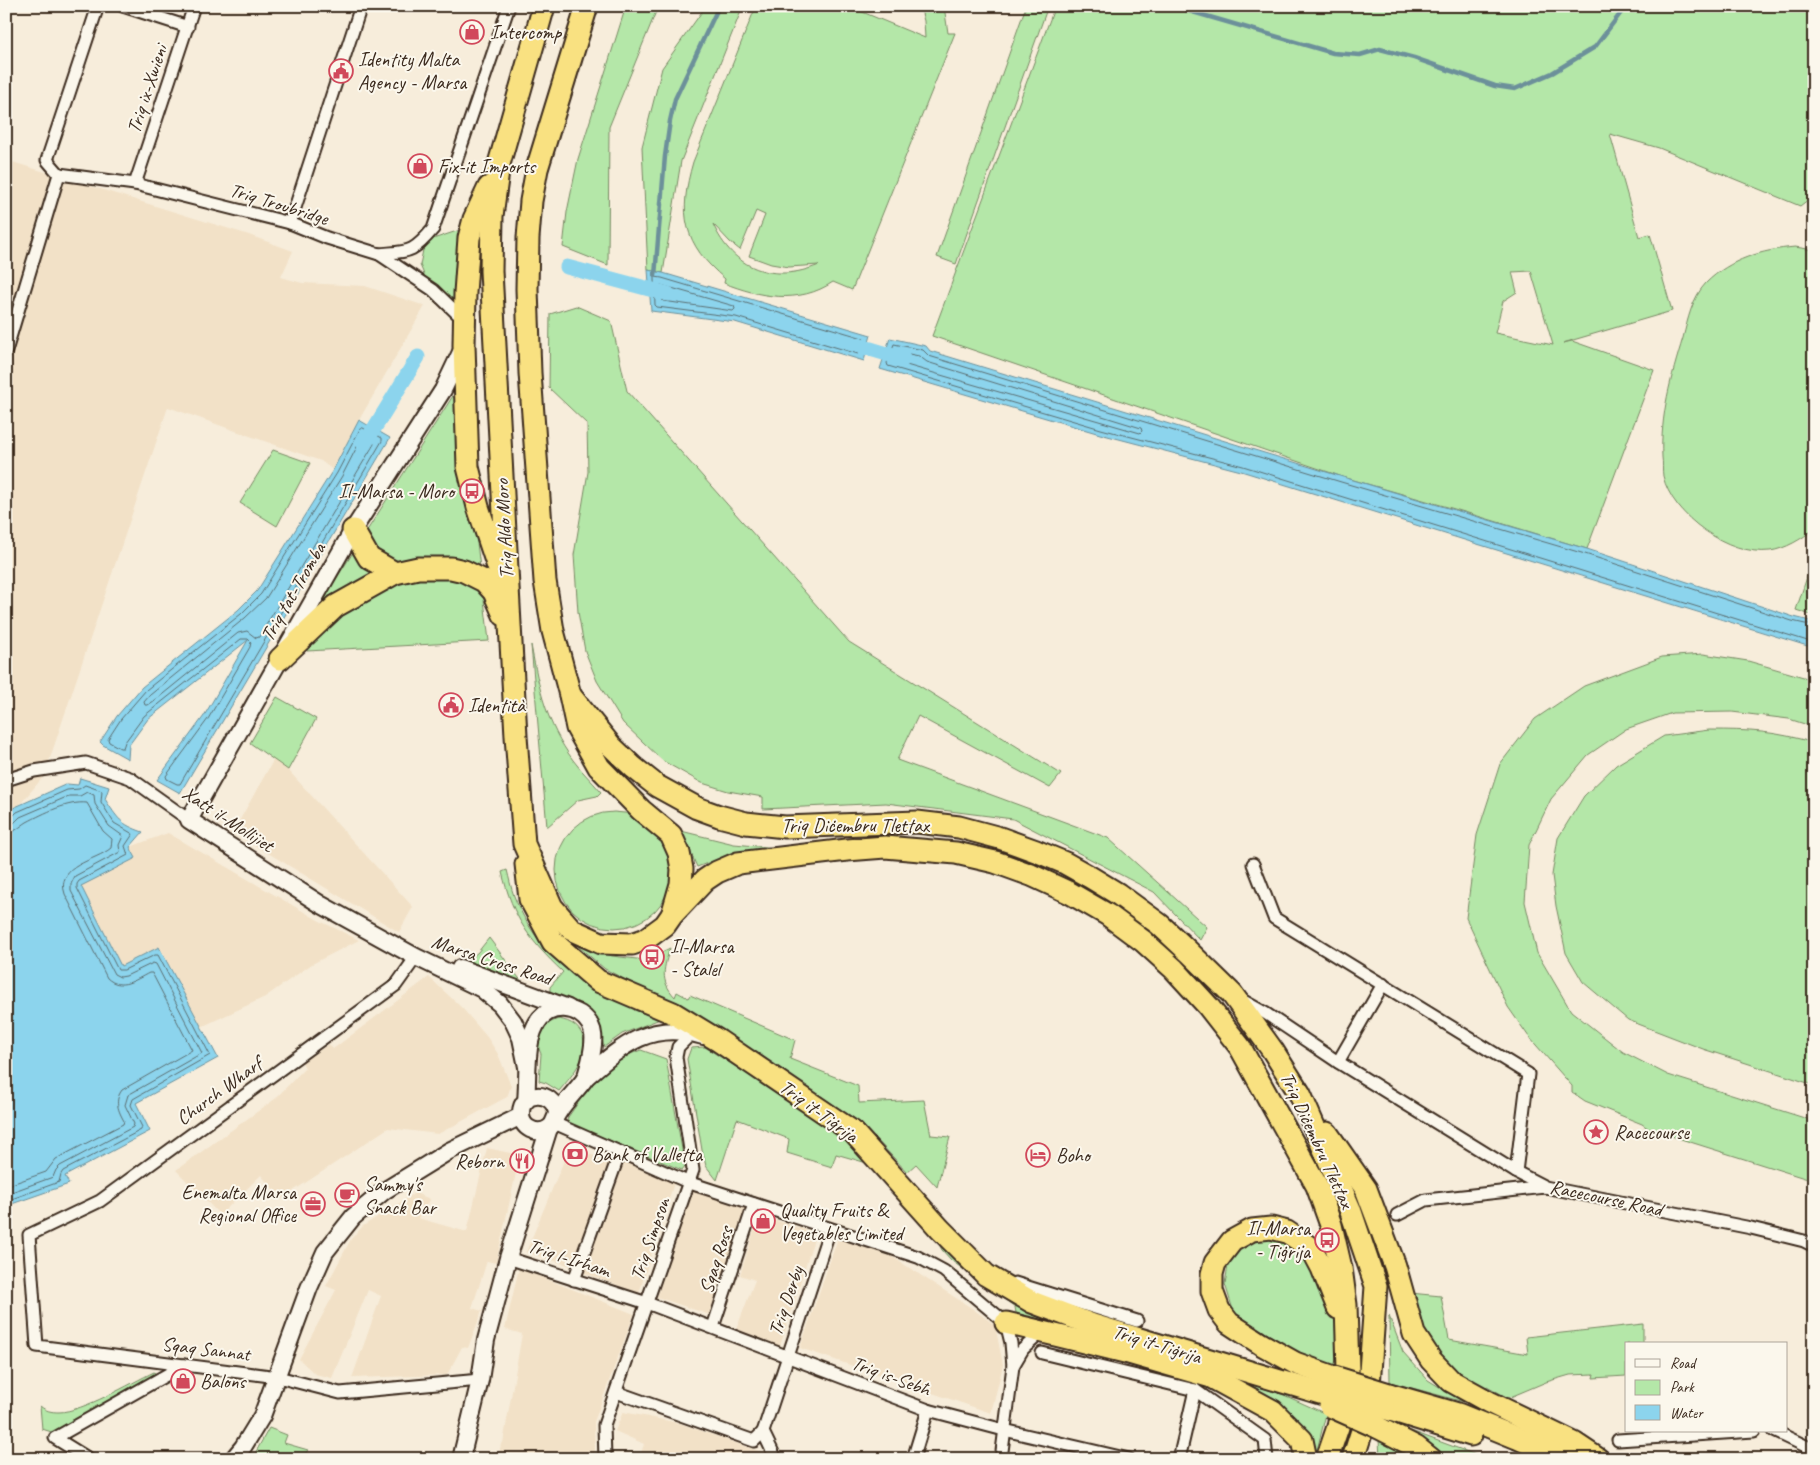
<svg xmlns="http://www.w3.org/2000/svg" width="1820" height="1465" font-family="Caveat,sans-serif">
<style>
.built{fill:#f2e1c7}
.green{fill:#b4e7a8;stroke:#788863;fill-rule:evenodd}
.water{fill:#8cd4ed;stroke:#6c909a}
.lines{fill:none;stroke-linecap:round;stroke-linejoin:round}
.shore{stroke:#5b6e71;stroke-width:1}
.stream{stroke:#6c909a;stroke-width:4.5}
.canal{stroke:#8cd4ed;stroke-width:15}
.street-casing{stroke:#3b2a1e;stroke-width:15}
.secondary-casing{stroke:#3b2a1e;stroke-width:20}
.highway-casing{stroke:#3b2a1e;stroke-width:25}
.street{stroke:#fbf7ec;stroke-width:11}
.secondary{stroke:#fbf7ec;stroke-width:16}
.highway{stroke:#f9e181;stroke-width:21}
.highway-bridge-casing{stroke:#3b2a1e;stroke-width:25;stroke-linecap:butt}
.highway-bridge{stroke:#f9e181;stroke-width:21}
.labels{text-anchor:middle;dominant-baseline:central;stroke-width:4;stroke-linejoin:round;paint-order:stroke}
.poi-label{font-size:20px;fill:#3b2a1e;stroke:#fbf7ec;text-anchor:start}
.street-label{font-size:20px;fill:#3b2a1e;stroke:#fbf7ec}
</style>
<rect width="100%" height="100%" fill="#f7eddb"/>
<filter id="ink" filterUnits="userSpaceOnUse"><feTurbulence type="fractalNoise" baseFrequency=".02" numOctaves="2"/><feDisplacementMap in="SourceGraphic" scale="10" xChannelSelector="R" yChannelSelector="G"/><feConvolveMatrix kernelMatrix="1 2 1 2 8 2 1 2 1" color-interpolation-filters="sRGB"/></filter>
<g filter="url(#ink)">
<g class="built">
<polygon points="6,160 246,234 293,251 281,277 302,283 365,286 425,306 359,420 333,470 321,461 168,407 44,776 6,821"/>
<polygon points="274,759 288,770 413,907 399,932 233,832"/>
<polygon points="168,833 318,920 359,940 312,964 265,997 201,1027 160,947 121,966 81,885 136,858 130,847"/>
<polygon points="429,977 463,1009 487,1037 498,1054 511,1086 507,1097 438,1134 388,1128 281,1199 261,1175 220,1215 176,1170 275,1099 305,1068 302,1062 329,1044 333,1049"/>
<polygon points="570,1146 609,1162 571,1266 526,1252"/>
<polygon points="487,1148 520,1155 496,1263 487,1261 472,1308 482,1311 468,1348 462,1347 447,1375 352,1378 381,1296 368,1290 332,1378 315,1374 299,1359 336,1290 326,1286 351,1239 363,1226 415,1193 430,1199 418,1218 467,1232"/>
<polygon points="624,1162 674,1183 639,1293 584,1273"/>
<polygon points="692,1188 746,1208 710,1315 657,1297"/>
<polygon points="759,1215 816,1233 780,1346 736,1330 755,1280 740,1275"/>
<polygon points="838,1238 891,1256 973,1309 995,1325 1003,1365 991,1413 800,1348"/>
<polygon points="519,1268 634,1314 594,1422 595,1459 498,1459 501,1444 503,1443 522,1334 505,1329"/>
<polygon points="623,1412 679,1423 761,1452 764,1459 639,1459 644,1444 615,1431"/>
</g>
<g class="green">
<polygon points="626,6 660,6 655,14 609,127 608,265 563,247 567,212 578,159"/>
<polygon points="706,6 743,6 681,161 663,273 648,270 642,147 662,68"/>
<path d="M756 6H848L925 38 924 21 920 6H944L948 33H955L852 290 833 282C799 305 759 297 724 283L725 279C683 244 678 214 693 162ZM756 211 765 215 749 256 771 264 789 267 819 265C773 284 733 269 713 224L730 242 740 250Z"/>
<polygon points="1026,6 1048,6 956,264 937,257"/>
<path d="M1055 6H1814V200L1809 199 1800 206 1659 148 1610 134 1639 237 1650 234 1672 311 1563 343 1572 341 1654 370 1587 549 1451 508 1343 477 932 336ZM1531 271 1553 345 1495 333 1503 301 1517 292 1512 272Z"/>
<polygon points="466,228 459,306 425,277 420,265 423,250 430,240"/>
<path d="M1795 247 1814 250V529C1802 539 1785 549 1770 551 1729 556 1672 516 1663 476 1662 470 1663 463 1662 457 1660 416 1671 377 1683 338 1688 319 1692 298 1706 283 1730 259 1762 250 1795 247Z"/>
<polygon points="576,306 611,321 627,391 849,642 1061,774 1050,788 918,716 897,760 1108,838 1207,927 1200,940 1154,892 1013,819 886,803 763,809 763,797 728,791 702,783 663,761 623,723 597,681 585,651 578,612 574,555 588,472 587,424 549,388 550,314"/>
<polygon points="458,388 489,641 307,651 315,612"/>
<polygon points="273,450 310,463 277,526 240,503"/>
<polygon points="1814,556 1814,616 1796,610"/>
<path d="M531 645C539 689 546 723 573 760 581 771 592 781 601 792L597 796 578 800 547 827Z"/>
<polygon points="1703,654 1748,661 1814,680 1814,727 1789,719 1732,712 1672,713 1626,729 1588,755 1551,799 1529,845 1525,902 1537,953 1571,1011 1623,1052 1668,1075 1814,1121 1814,1181 1649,1129 1642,1124 1585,1101 1572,1092 1572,1086 1529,1037 1508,1007 1466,918 1477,835 1500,764 1535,719 1584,686 1662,657"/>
<polygon points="277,697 316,719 288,770 250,743"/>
<path d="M1709 730C1749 730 1775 731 1814 743V1085L1703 1049 1628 1020 1583 982 1566 953 1556 906 1552 875 1558 838 1584 796 1616 765 1664 736Z"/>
<circle cx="614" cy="870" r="58"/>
<path d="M681 831 734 844 778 848C749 852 724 856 697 867Z"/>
<path d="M507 870C509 878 511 888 514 896 528 932 557 968 591 986 605 993 620 999 634 1005V1010L660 1019 622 1034 604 1047 598 1022 586 1007 550 995V987L563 972C529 940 513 918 502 872Z"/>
<polygon points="489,938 525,986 466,962 478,952"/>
<path d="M573 942 612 956 645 960 670 948C664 968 659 980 675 997L677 992 688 998 690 995 795 1040 790 1059 858 1086 859 1103 924 1100 931 1135 950 1137 937 1187 916 1164 907 1172 860 1122 684 1006 634 984 605 969Z"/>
<path d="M558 1019C587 1023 590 1048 576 1069 571 1077 565 1084 559 1091L546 1083 539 1081 541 1054 536 1041 544 1025Z"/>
<polygon points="705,1047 831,1128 849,1143 867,1163 836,1154 832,1167 787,1153 789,1139 737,1119 717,1180 706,1166 702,1150 687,1059 691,1048"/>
<path d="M641 1050 666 1059 685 1166 682 1170 570 1124 567 1121 568 1117C582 1098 596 1074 616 1061 624 1056 633 1053 641 1050Z"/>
<path d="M933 1232 1052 1319 1051 1322C1038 1322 1027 1321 1016 1313L1015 1307 952 1261 942 1250Z"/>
<polygon points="1277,1238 1303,1251 1325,1286 1336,1323 1339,1351 1334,1366 1310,1360 1234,1313 1225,1284 1229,1259 1239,1248 1251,1239"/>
<path d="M1410 1293 1441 1296 1449 1340 1528 1354 1526 1337 1643 1324V1344H1626V1376L1593 1378 1594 1374 1570 1375 1546 1382 1508 1398 1487 1386 1481 1392C1459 1375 1434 1356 1422 1330 1417 1319 1414 1305 1410 1293Z"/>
<polygon points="1389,1316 1403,1352 1428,1380 1464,1402 1390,1382"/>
<path d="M154 1372 158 1378 55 1433 42 1429 40 1406C46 1411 51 1412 59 1412 82 1412 131 1383 154 1372Z"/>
<polygon points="1219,1374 1284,1395 1326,1414 1317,1450 1280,1410"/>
<polygon points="269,1428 287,1435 284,1443 308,1450 302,1459 252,1459"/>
<polygon points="1411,1431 1487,1459 1443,1459"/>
<polygon points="1379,1439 1419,1459 1380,1459"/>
</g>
<g class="water">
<polygon points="648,270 663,273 871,335 864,361 735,322 651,311"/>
<polygon points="890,338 926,346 930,351 1343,477 1587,549 1794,617 1814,622 1814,648 1241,471 1100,434 880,369"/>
<polygon points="359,420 390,438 180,793 157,780 204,716 248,640 148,719 129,745 128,759 103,745 100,742 117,716 142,687 238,610 257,591 333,470"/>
<path d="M80 778 109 787 105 799C118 819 120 824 143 832L130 847 136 858 81 886 121 966 159 947 218 1058 136 1103 150 1131 65 1176 69 1184 6 1206V816L13 808 67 784 78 785Z"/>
</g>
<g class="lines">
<g class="shore">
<polygon points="655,277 662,278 863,338 864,341 861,353 858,354 736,317 657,307 655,305 654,279"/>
<polygon points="661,285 734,306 735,309 733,311 663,301 661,299"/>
<polygon points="899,352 919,356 927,362 1141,428 1142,431 1140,433 896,362 895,359 897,353"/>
<polygon points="363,428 382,438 382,441 180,784 177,784 167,779 166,776 208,719 250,647 251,642 248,639 241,639 144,716 125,742 123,748 120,748 109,742 108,739 121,719 146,690 241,614 261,594 337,473 360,429"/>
<polygon points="365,436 373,441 374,444 259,637 256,638 247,631 238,633 158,698 148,705 145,705 144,702 150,695 245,618 266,598 342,476 362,437"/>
<polyline points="1814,626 1792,621 1585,554 1341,482 929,356 923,350 894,344 887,363 888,366 1101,429 1243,466 1814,643"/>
<polyline points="6,819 11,818 17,812 67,790 79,789 85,785 102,791 101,802 114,823 133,834 125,846 128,855 79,881 77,884 77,888 118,970 124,970 155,955 158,955 210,1055 133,1099 131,1105 142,1127 141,1130 63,1171 61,1174 59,1182 6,1201"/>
<polyline points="6,825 13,824 20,817 69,796 80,796 87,792 94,795 95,804 109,826 123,836 119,845 120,852 75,876 71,884 71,891 114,974 120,977 126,976 153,963 156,964 202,1053 128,1095 125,1105 134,1124 133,1127 60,1166 56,1170 53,1177 6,1194"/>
<path d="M6 833C16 832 19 827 27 822 44 813 68 801 87 803L103 831 112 839 111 848C96 861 55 865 65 894L107 978C121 991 135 980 149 973H152L192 1050 122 1090C114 1101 118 1110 124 1121L123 1124 56 1159 46 1172 6 1186"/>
</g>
<g class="stream">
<polyline points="1172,6 1333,53 1360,55 1380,49 1414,58 1495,86 1515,89 1552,73 1595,47 1626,6"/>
<polyline points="655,276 665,156 670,121 675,99 719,6"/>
</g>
<g class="canal">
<polyline points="567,267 668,294"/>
<polyline points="847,342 904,359"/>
<polyline points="364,445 418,357"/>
</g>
<g class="street-casing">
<g id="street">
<polyline points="123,6 188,27"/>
<polyline points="59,174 135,184 290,223 327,238 379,254 433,290 464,320"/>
<polyline points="59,174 47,160 98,6"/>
<polyline points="135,184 194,6"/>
<polyline points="290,223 361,6"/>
<path d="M379 254C409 251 412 254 433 229L509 6"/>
<polyline points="6,351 59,174"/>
<polyline points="6,780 34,771 86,763 130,778 189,820"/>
<polyline points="1253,864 1274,918 1528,1074 1516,1172"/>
<polyline points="416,957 396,985 100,1201 29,1235 37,1346 278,1377 340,1393 480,1380"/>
<polyline points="1242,1000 1265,1013 1338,1062 1516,1172 1545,1187 1751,1228 1804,1241 1814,1246"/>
<polyline points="1338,1062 1383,984"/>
<polyline points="554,1123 690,1183 918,1257 944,1271 1006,1323 1011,1343 1013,1366 1001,1459"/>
<polyline points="1397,1215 1426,1200 1545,1187"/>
<polyline points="508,1258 647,1303 928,1410 1004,1430 1129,1459"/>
<polyline points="574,1280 620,1152"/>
<polyline points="1015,1283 1137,1321"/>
<polyline points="713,1327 754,1204"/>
<polyline points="1042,1353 1195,1390 1265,1440 1267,1459"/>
<polyline points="1013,1366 1023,1349 1042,1332"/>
<polyline points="616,1392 754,1441 763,1432"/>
<polyline points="1774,1431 1814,1450"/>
<polyline points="1618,1440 1754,1431"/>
<polyline points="89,1459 55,1438 184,1365"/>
<polyline points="605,1459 604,1425 693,1170 676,1057 678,1047 692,1033"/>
<polyline points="776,1459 763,1432 830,1229"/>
<polyline points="913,1459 928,1410"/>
<polyline points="1179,1459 1195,1390"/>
</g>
</g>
<g class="secondary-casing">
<g id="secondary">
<polyline points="463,348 443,390 353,530 189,820 320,904 416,957 482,989 500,1004 513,1021 521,1038 527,1067"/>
<polyline points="460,968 568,1008"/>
<path d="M585 1078C623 1045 650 1020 703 1036"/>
<path d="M526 1101C529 1075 522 1027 548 1012 558 1007 571 1008 580 1014 598 1026 594 1044 590 1062 588 1068 587 1075 584 1080 576 1091 565 1101 558 1113 554 1118 555 1124 549 1128 537 1136 521 1128 521 1114 520 1091 553 1089 557 1113"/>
<polyline points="233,1459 243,1447 262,1416 309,1288 325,1252 353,1217 384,1191 449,1151 521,1116"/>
<polyline points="461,1459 480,1380 486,1340 508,1258 549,1128"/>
</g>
</g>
<g class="highway-casing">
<g id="highway">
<polyline points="544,6 499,164 492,216 491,271 516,736 524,844 552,907 572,930 601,943 632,944 646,939 665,925 672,915 705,880 717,872 738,863 847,850 885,847 956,853 995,862 1031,875 1070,893 1108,915 1143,941 1174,969 1208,1006 1240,1047 1317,1186 1331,1225 1341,1268 1346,1305 1348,1370 1338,1427 1327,1459"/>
<polyline points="587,6 537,169 531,201 528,238 527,289 530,373 545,581 553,631 570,695 577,728 599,767 641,810 671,835 679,853 682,869 681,884 673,912"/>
<polyline points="489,187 474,219 469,238 465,293 464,345 468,467 478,507 499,570"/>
<polyline points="353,530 369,558 395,573"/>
<polyline points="280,659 336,606 395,573 418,568 451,568 464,571 484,581 494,592 504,615"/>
<polyline points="570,695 611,746 633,767 657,786 697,808 719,816 746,823 785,827 917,822 959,827 1000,838 1036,851 1065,863 1090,877 1118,894 1159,924 1189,952 1232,994 1273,1051 1300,1094 1350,1209 1376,1286 1367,1415 1353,1459"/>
<polyline points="526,864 530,899 553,942 598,981 673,1013 719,1041 853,1132 940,1229 986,1275 1032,1302 1093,1325 1330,1396"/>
<polyline points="1327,1133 1366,1189 1395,1266 1414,1334 1431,1360 1451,1381 1489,1402 1574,1443 1598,1459"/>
<polyline points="1006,1323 1125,1352 1211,1377 1273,1411 1302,1440 1306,1459"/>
<polyline points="1331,1376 1295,1363 1261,1344 1229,1323 1219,1310 1212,1291 1212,1274 1215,1263 1232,1241 1252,1230 1271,1228 1287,1232 1312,1249 1322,1268 1338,1308"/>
<polyline points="1389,1394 1458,1414 1517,1438 1564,1459"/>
<polyline points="1384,1408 1471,1435"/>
<polyline points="1377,1427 1416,1447 1431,1459"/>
</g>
</g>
<use href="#street" class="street"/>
<use href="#secondary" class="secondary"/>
<use href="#highway" class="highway"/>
<g class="highway-bridge-casing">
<g id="highway-bridge">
<polyline points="1331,1376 1389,1394"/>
<polyline points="1330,1396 1384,1408"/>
<polyline points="1330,1406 1377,1427"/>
</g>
</g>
<use href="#highway-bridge" class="highway-bridge"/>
</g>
</g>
<defs>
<g id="shop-ring" transform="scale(1.25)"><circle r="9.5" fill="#fbf7ec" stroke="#d1495b" stroke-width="1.5"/><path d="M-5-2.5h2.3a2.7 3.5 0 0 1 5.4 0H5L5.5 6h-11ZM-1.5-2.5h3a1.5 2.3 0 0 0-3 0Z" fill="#d1495b"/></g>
<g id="civic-ring" transform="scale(1.25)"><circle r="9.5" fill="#fbf7ec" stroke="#d1495b" stroke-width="1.5"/><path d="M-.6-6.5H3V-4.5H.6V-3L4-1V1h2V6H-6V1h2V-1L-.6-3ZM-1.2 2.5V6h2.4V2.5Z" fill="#d1495b"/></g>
<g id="bus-ring" transform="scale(1.25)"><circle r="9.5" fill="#fbf7ec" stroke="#d1495b" stroke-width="1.5"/><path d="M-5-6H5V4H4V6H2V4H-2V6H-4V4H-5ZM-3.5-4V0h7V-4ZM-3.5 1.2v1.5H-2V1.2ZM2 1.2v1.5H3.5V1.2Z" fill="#d1495b"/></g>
<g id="sight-ring" transform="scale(1.25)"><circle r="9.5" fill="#fbf7ec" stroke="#d1495b" stroke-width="1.5"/><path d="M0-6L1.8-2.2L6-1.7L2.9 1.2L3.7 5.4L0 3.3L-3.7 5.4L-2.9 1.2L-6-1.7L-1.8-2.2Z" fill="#d1495b"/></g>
<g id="bank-ring" transform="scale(1.25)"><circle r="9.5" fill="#fbf7ec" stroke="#d1495b" stroke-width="1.5"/><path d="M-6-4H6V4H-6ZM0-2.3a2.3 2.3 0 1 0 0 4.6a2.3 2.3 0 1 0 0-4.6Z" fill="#d1495b"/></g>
<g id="hotel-ring" transform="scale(1.25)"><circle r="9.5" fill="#fbf7ec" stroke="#d1495b" stroke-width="1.5"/><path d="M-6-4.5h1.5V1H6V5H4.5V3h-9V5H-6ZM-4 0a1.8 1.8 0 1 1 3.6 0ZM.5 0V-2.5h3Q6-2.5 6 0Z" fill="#d1495b"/></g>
<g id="restaurant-ring" transform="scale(1.25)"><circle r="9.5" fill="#fbf7ec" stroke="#d1495b" stroke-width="1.5"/><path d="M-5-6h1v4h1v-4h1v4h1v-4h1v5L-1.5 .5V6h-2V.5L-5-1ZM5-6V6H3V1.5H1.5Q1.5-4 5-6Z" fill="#d1495b"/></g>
<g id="cafe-ring" transform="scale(1.25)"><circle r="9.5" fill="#fbf7ec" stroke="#d1495b" stroke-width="1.5"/><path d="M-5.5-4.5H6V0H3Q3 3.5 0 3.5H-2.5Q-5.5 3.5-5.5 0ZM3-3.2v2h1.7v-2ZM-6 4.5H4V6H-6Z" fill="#d1495b"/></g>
<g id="office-ring" transform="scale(1.25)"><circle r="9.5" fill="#fbf7ec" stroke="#d1495b" stroke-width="1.5"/><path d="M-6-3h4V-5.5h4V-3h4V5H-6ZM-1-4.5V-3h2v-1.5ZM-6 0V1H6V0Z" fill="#d1495b"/></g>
</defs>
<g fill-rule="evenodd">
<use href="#shop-ring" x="472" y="32"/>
<use href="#civic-ring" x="341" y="71"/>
<use href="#shop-ring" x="420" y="166"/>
<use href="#bus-ring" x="472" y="491"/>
<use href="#civic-ring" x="451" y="705"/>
<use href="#bus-ring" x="652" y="957"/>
<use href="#sight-ring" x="1596" y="1132"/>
<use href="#bank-ring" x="575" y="1154"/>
<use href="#hotel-ring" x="1038" y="1155"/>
<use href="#restaurant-ring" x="522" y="1161"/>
<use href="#cafe-ring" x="347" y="1195"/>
<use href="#office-ring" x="313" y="1204"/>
<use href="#shop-ring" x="763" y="1221"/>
<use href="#bus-ring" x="1327" y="1240"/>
<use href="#shop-ring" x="183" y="1381"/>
</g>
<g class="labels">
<g class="poi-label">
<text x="490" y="32">Intercomp</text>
<text x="358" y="59">Identity Malta<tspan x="358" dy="23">Agency - Marsa</tspan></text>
<text x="438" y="166">Fix-it Imports</text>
<text x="454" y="491" text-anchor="end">Il-Marsa - Moro</text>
<text x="468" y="705">Identità</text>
<text x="670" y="946">Il-Marsa<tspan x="670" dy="23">- Stalel</tspan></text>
<text x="1614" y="1132">Racecourse</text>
<text x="592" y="1154">Bank of Valletta</text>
<text x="1056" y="1155">Boho</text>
<text x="504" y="1161" text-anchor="end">Reborn</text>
<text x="364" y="1184">Sammy's<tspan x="364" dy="23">Snack Bar</tspan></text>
<text x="296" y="1192" text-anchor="end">Enemalta Marsa<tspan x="296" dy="23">Regional Office</tspan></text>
<text x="780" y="1210">Quality Fruits &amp;<tspan x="780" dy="23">Vegetables Limited</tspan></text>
<text x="1310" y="1228" text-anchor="end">Il-Marsa<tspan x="1310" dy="23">- Tiġrija</tspan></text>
<text x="200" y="1381">Balons</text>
</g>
<g class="street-label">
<text transform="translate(147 89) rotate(-72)">Triq ix-Xwieni</text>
<text transform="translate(279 204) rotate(17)">Triq Troubridge</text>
<text transform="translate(504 529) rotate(-93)">Triq Aldo Moro</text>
<text transform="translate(293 592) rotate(-60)">Triq tat-Tromba</text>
<text transform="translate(228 819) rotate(33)">Xatt il-Mollijiet</text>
<text x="855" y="825">Triq Diċembru Tlettax</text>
<text transform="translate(492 960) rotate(18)">Marsa Cross Road</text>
<text transform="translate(219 1091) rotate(-36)">Church Wharf</text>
<text transform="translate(819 1111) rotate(36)">Triq it-Tiġrija</text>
<text transform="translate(1317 1140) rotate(65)">Triq Diċembru Tlettax</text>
<text transform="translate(1606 1198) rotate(12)">Racecourse Road</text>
<text transform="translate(650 1239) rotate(-71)">Triq Simpson</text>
<text transform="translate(569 1258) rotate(18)">Triq l-Irħam</text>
<text transform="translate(716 1260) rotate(-72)">Sqaq Ross</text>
<text transform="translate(786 1301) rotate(-71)">Triq Derby</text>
<text transform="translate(1157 1344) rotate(17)">Triq it-Tiġrija</text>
<text transform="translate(206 1349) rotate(7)">Sqaq Sannat</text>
<text transform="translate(891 1376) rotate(20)">Triq is-Sebħ</text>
</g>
</g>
<rect width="1820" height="1465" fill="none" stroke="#fbf7ec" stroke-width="25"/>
<rect x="12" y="12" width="1795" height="1440" fill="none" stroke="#3b2a1e" stroke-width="2" filter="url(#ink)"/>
<rect x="1625" y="1342" width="162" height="90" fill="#fbf7ec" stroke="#aea59a"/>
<rect x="1635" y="1359" width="25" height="8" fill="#fbf7ec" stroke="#aea59a"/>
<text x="1670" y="1368" font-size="15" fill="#3b2a1e">Road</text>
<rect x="1635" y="1380" width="25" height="15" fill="#b4e7a8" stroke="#aea59a"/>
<text x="1670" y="1392" font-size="15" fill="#3b2a1e">Park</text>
<rect x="1635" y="1405" width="25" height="15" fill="#8cd4ed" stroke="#aea59a"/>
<text x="1670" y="1418" font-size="15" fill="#3b2a1e">Water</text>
</svg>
